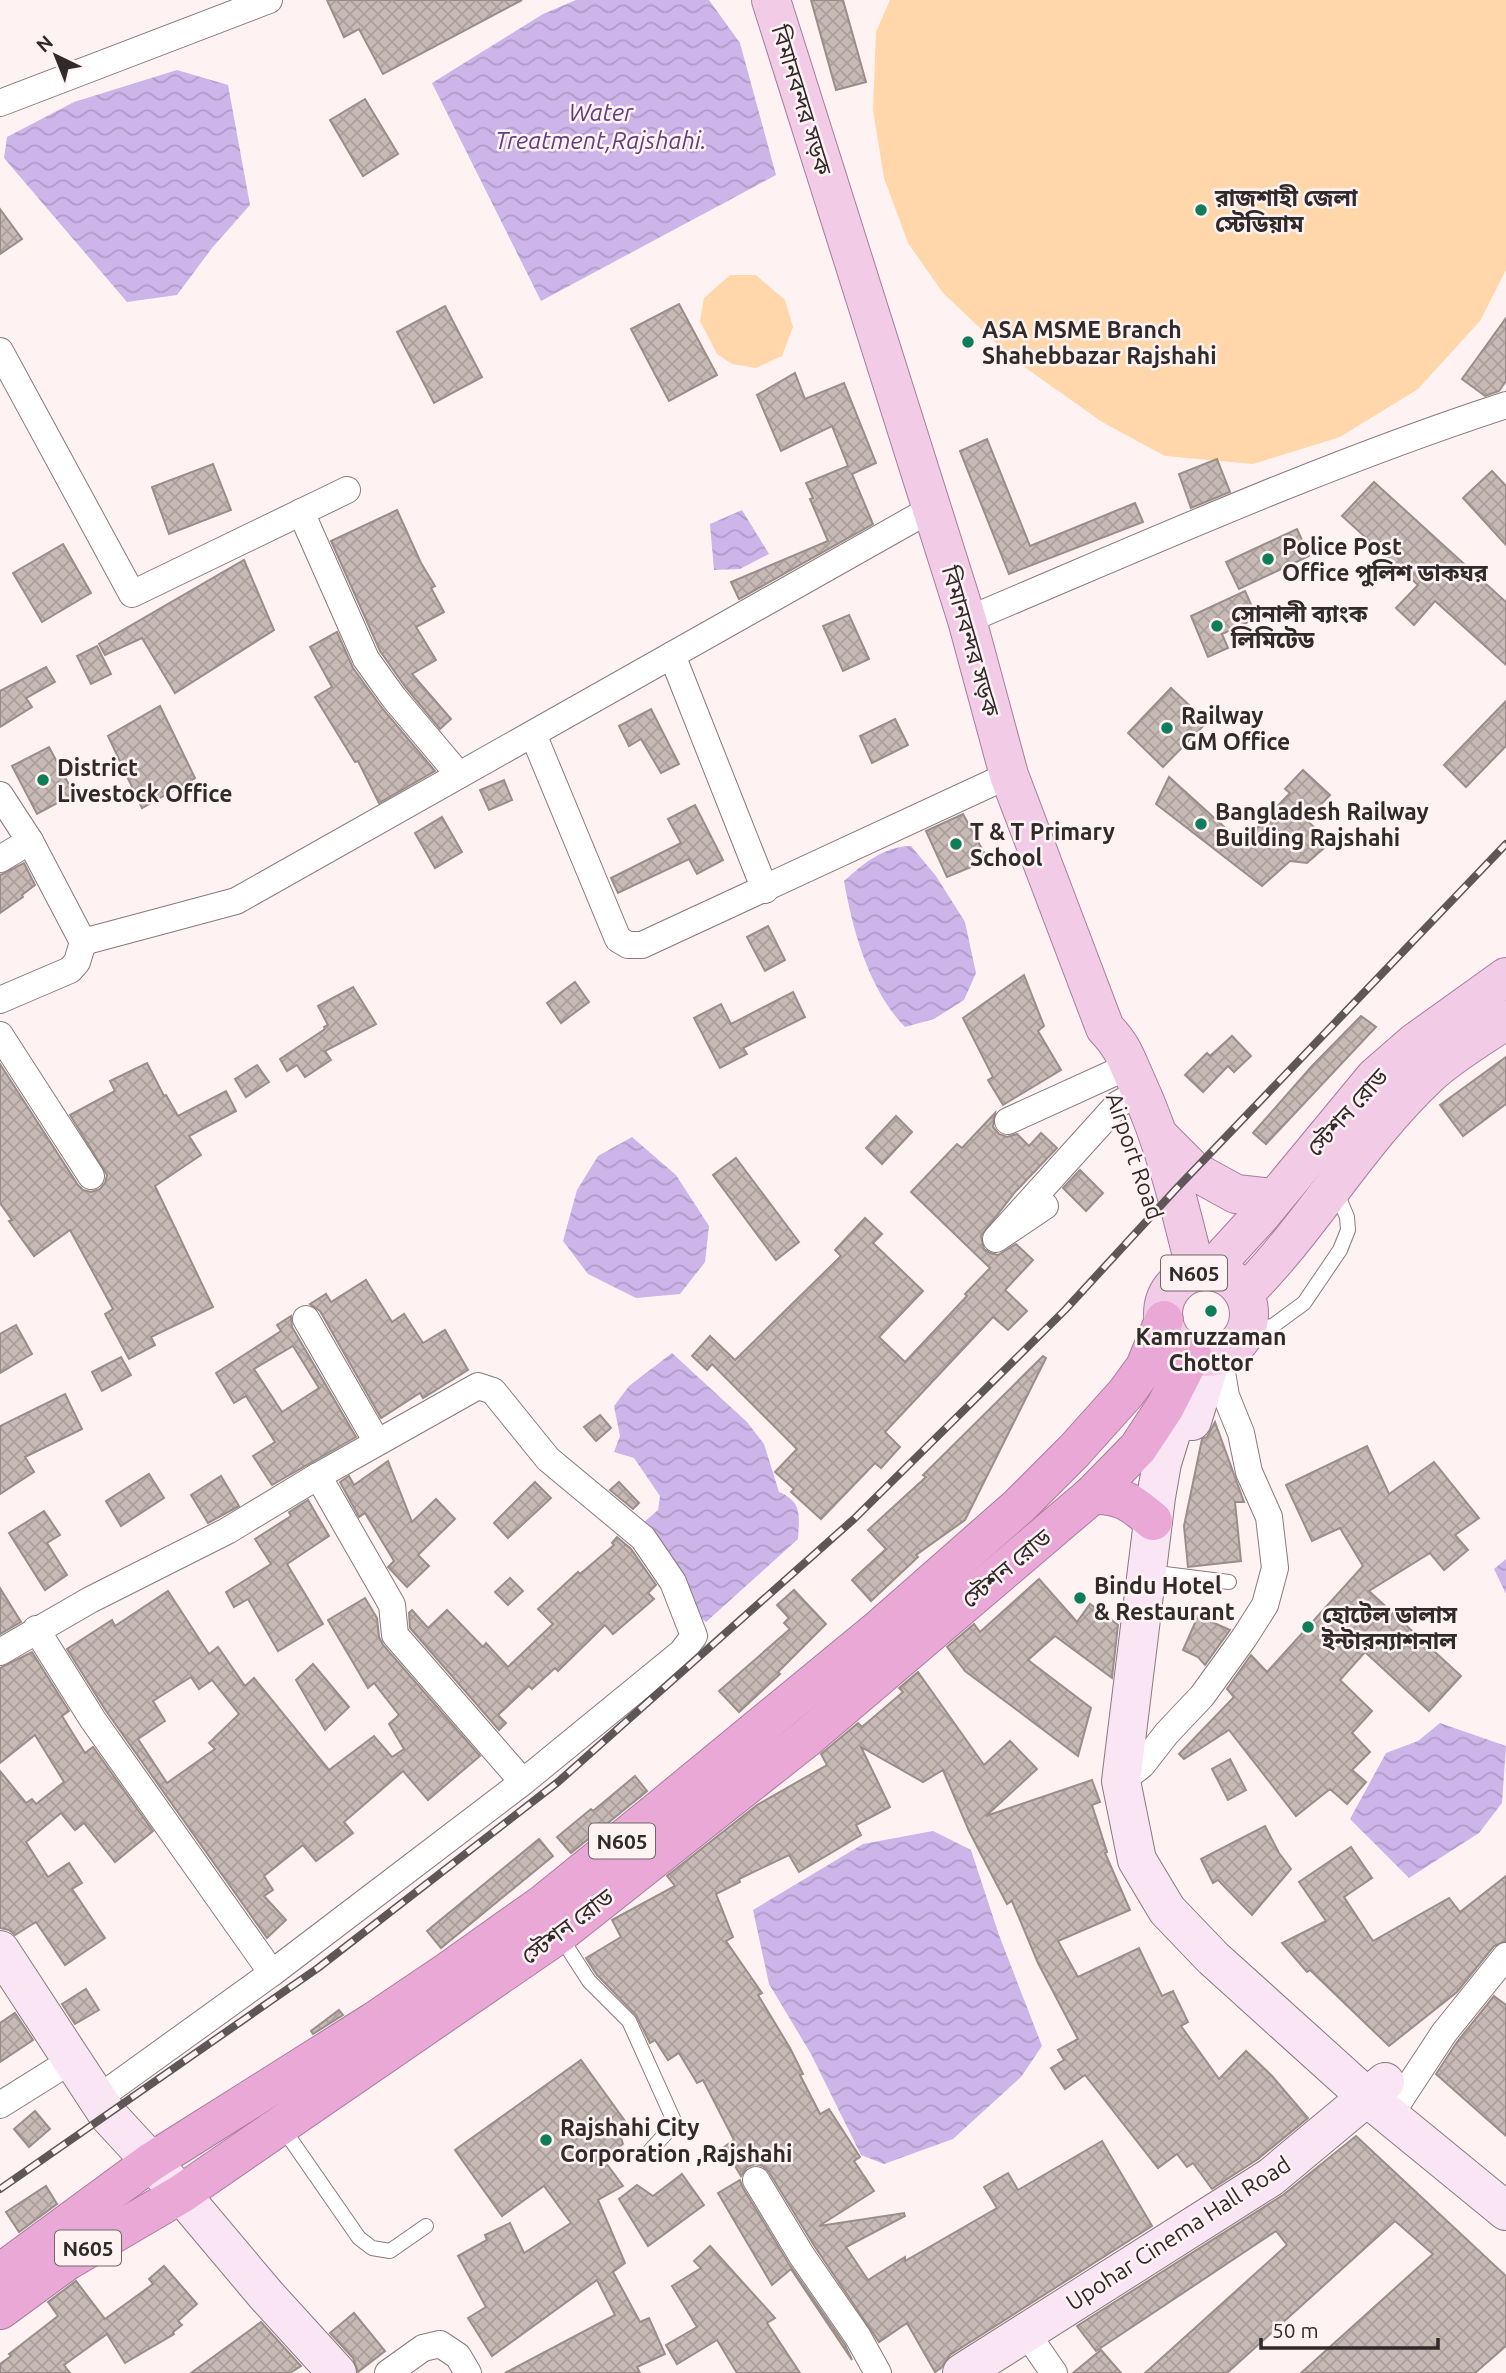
<svg xmlns="http://www.w3.org/2000/svg" width="1506" height="2373" font-family="Ubuntu,'Noto Sans Bengali',sans-serif">
<style>
.pitch{fill:#ffd7aa}
.water{fill:url(#water-waves)}
.building{fill:url(#building-cross-hatch);stroke:#9b8d89;stroke-width:2;fill-rule:evenodd}
.lines{fill:none;stroke-linecap:round;stroke-linejoin:round}
.lane-casing{stroke:#887a7c;stroke-width:16}
.street-casing{stroke:#887a7c;stroke-width:28}
.secondary-casing{stroke:#887a7c;stroke-width:40}
.primary-casing{stroke:#a97c9b;stroke-width:40}
.highway-casing{stroke:#a97c9b;stroke-width:40}
.lane{stroke:#fff;stroke-width:14}
.street{stroke:#fff;stroke-width:26}
.secondary{stroke:#f9e5f3;stroke-width:38}
.primary{stroke:#f2cbe7;stroke-width:38}
.highway{stroke:#eaa8d7;stroke-width:38}
.rail-casing{stroke:#5e5657;stroke-width:8}
.rail{stroke:#fff2f3;stroke-width:5;stroke-dasharray:16;stroke-linecap:butt}
.poi-dot{fill:#0f7d59;stroke:#fff2f3;stroke-width:2.5}
.labels{text-anchor:middle;dominant-baseline:central;stroke-width:5;stroke-linejoin:round;paint-order:stroke}
.shield{fill:#fff2f3;stroke:#6e6667;stroke-width:2}
.shield-label{font-size:21px;font-weight:bold;fill:#302a2b}
.street-label{font-size:23px;fill:#302a2b;stroke:#fff2f3}
.poi-label{font-size:23px;font-weight:bold;fill:#302a2b;stroke:#fff2f3;text-anchor:start}
.water-label{font-size:24px;font-style:italic;fill:#614080;stroke:#fff2f3}
</style>
<defs>
<pattern id="water-waves" width="16" height="10" patternUnits="userSpaceOnUse" patternTransform="scale(1.75)"><rect width="16" height="10" fill="#cdb4e9"/><path d="M0 5q4-4 8 0t8 0" fill="none" stroke="#b09bc8"/></pattern>
<pattern id="building-cross-hatch" width="8" height="8" patternUnits="userSpaceOnUse" patternTransform="scale(1.75)"><rect width="8" height="8" fill="#c7b9b4"/><path d="M0 0l8 8M0 8l8-8" fill="none" stroke="#ab9f9b"/></pattern>
</defs>
<rect width="100%" height="100%" fill="#fff2f3"/>
<g class="pitch">
<polygon points="890,0 1506,0 1506,270 1480,321 1418,389 1340,437 1253,464 1165,456 1102,422 1013,359 943,293 908,243 884,178 873,110 876,32"/>
<polygon points="730,275 756,275 785,300 793,327 782,356 756,368 732,364 717,354 700,321 704,298"/>
</g>
<g class="water">
<polygon points="576,0 709,0 740,43 776,175 541,301 432,83 543,14"/>
<polygon points="177,70 228,85 250,205 212,248 177,295 127,302 4,158 7,137 74,102"/>
<polygon points="742,510 769,554 740,569 714,570 710,524"/>
<path d="M911 846 936 876 965 922 976 973 964 1000 934 1019 905 1027C869 990 853 932 844 881 864 863 883 847 911 846Z"/>
<polygon points="632,1137 676,1175 709,1226 705,1262 680,1294 636,1298 588,1274 563,1241 577,1190 598,1156"/>
<path d="M672 1353 747 1422 764 1444 779 1492C803 1502 799 1516 798 1539L706 1622 698 1616 642 1524 658 1510 660 1496 634 1458 614 1452 620 1436 614 1406 629 1386Z"/>
<polygon points="1506,1559 1506,1594 1494,1569"/>
<polygon points="1440,1723 1506,1746 1502,1803 1479,1833 1409,1878 1350,1819 1386,1753 1418,1741"/>
<polygon points="933,1831 971,1850 999,1935 1042,2046 1021,2077 953,2139 884,2164 861,2155 811,2054 769,1984 753,1910 863,1844"/>
</g>
<g class="building">
<polygon points="327,0 522,0 383,74 359,29 344,37"/>
<polygon points="811,0 843,0 866,82 836,90"/>
<polygon points="365,99 398,154 363,176 330,120"/>
<polygon points="0,209 22,239 0,254"/>
<polygon points="679,304 717,375 669,401 631,329"/>
<polygon points="445,306 482,377 434,403 397,332"/>
<polygon points="1506,318 1506,381 1499,391 1485,396 1462,379"/>
<polygon points="795,373 805,399 844,383 876,463 852,474 873,524 739,599 731,582 828,541 810,499 813,498 806,483 848,466 832,426 781,451 757,395"/>
<polygon points="987,439 1030,546 1135,503 1143,522 1009,574 960,451"/>
<polygon points="1217,459 1230,492 1191,508 1179,474"/>
<polygon points="213,464 231,510 169,534 152,487"/>
<polygon points="1492,471 1506,486 1506,545 1463,498"/>
<polygon points="1374,482 1506,602 1506,665 1435,601 1414,625 1396,608 1418,585 1342,516"/>
<polygon points="397,510 421,563 435,586 431,588 444,612 416,627 436,660 412,674 451,719 440,729 406,688 380,651 331,541"/>
<polygon points="1297,529 1309,556 1239,589 1226,562"/>
<polygon points="63,544 91,593 42,622 13,573"/>
<polygon points="244,560 274,630 175,693 142,638 105,655 99,644"/>
<polygon points="1245,591 1257,618 1222,634 1228,648 1208,657 1191,616"/>
<polygon points="849,615 869,659 843,671 823,626"/>
<polygon points="337,632 353,668 382,708 435,771 379,803 358,761 355,762 315,697 332,687 310,647"/>
<polygon points="97,646 111,674 91,684 77,656"/>
<polygon points="46,667 55,682 26,698 32,707 0,727 0,691"/>
<polygon points="1171,688 1207,722 1163,767 1128,733"/>
<polygon points="1506,701 1506,746 1466,787 1444,765"/>
<polygon points="160,706 195,778 142,808 108,736"/>
<polygon points="651,709 679,764 661,773 641,739 629,746 619,726"/>
<polygon points="895,719 908,745 872,763 860,736"/>
<polygon points="49,747 74,794 37,814 12,766"/>
<polygon points="1303,770 1330,795 1306,820 1331,842 1307,863 1290,861 1262,886 1156,804 1169,777 1242,843 1290,793 1285,789"/>
<polygon points="504,780 512,800 489,810 480,790"/>
<polygon points="695,805 723,860 697,874 689,859 618,893 611,878 681,843 668,819"/>
<polygon points="963,814 988,860 947,877 926,831"/>
<polygon points="442,817 462,852 435,868 415,833"/>
<polygon points="24,863 35,885 22,895 23,897 0,913 0,875"/>
<polygon points="768,926 785,960 765,971 747,937"/>
<polygon points="1024,975 1044,1026 1038,1031 1061,1070 1003,1105 988,1080 993,1077 963,1018"/>
<polygon points="575,982 589,1002 561,1023 547,1003"/>
<polygon points="353,987 376,1024 325,1051 331,1060 305,1077 297,1065 287,1071 280,1059 325,1029 324,1027 328,1025 318,1006"/>
<polygon points="793,992 805,1017 743,1048 747,1054 720,1068 694,1018 721,1004 731,1024"/>
<polygon points="1361,1016 1376,1027 1266,1144 1253,1133 1312,1066"/>
<polygon points="1232,1036 1251,1056 1234,1072 1228,1066 1203,1092 1185,1075 1207,1053 1210,1056"/>
<polygon points="1506,1057 1506,1104 1463,1136 1440,1105"/>
<polygon points="147,1063 164,1096 166,1095 178,1116 226,1091 236,1111 189,1136 201,1155 155,1186 213,1307 151,1337 155,1345 129,1359 105,1314 113,1309 70,1230 34,1256 9,1221 12,1220 0,1203 0,1064 78,1185 83,1190 91,1192 100,1189 105,1183 107,1175 70,1115 115,1091 110,1081"/>
<polygon points="257,1065 269,1082 246,1097 235,1079"/>
<polygon points="995,1113 993,1127 999,1134 1007,1137 1017,1134 1029,1146 1041,1133 1057,1148 1015,1192 981,1236 984,1249 990,1253 998,1255 1016,1244 1033,1260 1005,1290 1027,1311 1008,1330 993,1317 885,1432 900,1447 881,1468 875,1463 821,1519 791,1492 794,1489 775,1472 797,1449 712,1364 707,1370 692,1356 710,1336 735,1360 841,1256 835,1250 865,1218 882,1234 873,1243 923,1291 879,1337 905,1362 967,1296 965,1294 990,1268 911,1192 957,1144 962,1148"/>
<polygon points="896,1116 912,1132 882,1164 866,1148"/>
<polygon points="736,1158 799,1242 776,1260 713,1175"/>
<polygon points="1080,1170 1103,1193 1086,1211 1063,1188"/>
<polygon points="366,1280 392,1322 404,1314 423,1343 445,1330 468,1370 423,1398 420,1393 381,1418 320,1311 310,1304 326,1294 331,1302"/>
<path d="M291 1316 292 1327 356 1437 272 1485 253 1456 275 1442 246 1396 234 1403 216 1373 281 1331 277 1325ZM293 1346 319 1388 282 1412 254 1369Z"/>
<polygon points="16,1325 32,1354 0,1373 0,1334"/>
<polygon points="1043,1356 1046,1358 965,1520 916,1555 918,1557 871,1601 852,1580 886,1549 868,1530 926,1477 923,1475"/>
<polygon points="121,1357 131,1375 102,1391 92,1372"/>
<polygon points="65,1394 82,1429 25,1457 34,1472 0,1494 0,1426"/>
<polygon points="600,1415 611,1428 596,1441 584,1427"/>
<polygon points="1215,1422 1244,1502 1235,1502 1241,1561 1188,1567 1184,1526 1202,1439 1207,1437"/>
<polygon points="1367,1446 1389,1494 1434,1462 1479,1518 1455,1535 1468,1550 1444,1570 1430,1553 1369,1591 1461,1676 1429,1711 1365,1652 1340,1680 1372,1711 1352,1733 1370,1752 1352,1770 1366,1782 1347,1804 1330,1789 1296,1816 1229,1730 1184,1759 1179,1754 1234,1697 1227,1689 1251,1655 1267,1672 1363,1566 1340,1528 1312,1541 1286,1485"/>
<polygon points="388,1461 412,1522 436,1499 455,1519 418,1555 429,1566 407,1587 388,1567 394,1561 365,1513 359,1517 340,1482 349,1476 354,1485"/>
<polygon points="149,1474 164,1498 121,1526 106,1501"/>
<polygon points="221,1476 239,1506 208,1523 191,1495"/>
<polygon points="535,1482 551,1498 508,1538 494,1523"/>
<polygon points="619,1482 639,1503 633,1509 610,1490"/>
<polygon points="308,1500 329,1536 287,1564 323,1624 278,1651 248,1599 234,1607 226,1592 271,1564 255,1539 291,1516 289,1512"/>
<polygon points="44,1511 60,1535 47,1543 67,1575 45,1590 9,1533"/>
<polygon points="617,1537 631,1549 656,1585 648,1593 654,1599 613,1634 605,1625 558,1671 555,1668 532,1689 529,1686 498,1715 506,1723 499,1730 410,1628 409,1613 412,1610 428,1628 447,1610 483,1647 486,1643 508,1667 553,1624 538,1609 578,1572 580,1574 614,1545 612,1543"/>
<polygon points="510,1578 523,1591 508,1605 495,1592"/>
<polygon points="1039,1579 1077,1622 1090,1604 1118,1625 1112,1678 1055,1636 1028,1660 1091,1708 1078,1756 965,1671 947,1647 974,1624 980,1632"/>
<polygon points="0,1588 21,1622 0,1634"/>
<polygon points="794,1590 826,1624 778,1672 780,1674 739,1712 719,1691 790,1629 784,1623 789,1618 777,1605"/>
<path d="M168 1591 209 1654 218 1647 245 1686 254 1678 329 1770 374 1736 392 1757 404 1749 389 1724 399 1715 374 1683 368 1688 328 1620 365 1598 377 1618 379 1637 383 1645 480 1756 428 1800 403 1771 344 1822 353 1833 316 1861 303 1845 264 1876 273 1890 264 1896 286 1920 267 1938 106 1711 67 1649 112 1620 115 1626ZM191 1677 199 1689 212 1680 239 1714 209 1743 215 1749 167 1783 138 1739 165 1721 153 1701Z"/>
<polygon points="1198,1616 1230,1630 1205,1665 1198,1657 1183,1650"/>
<polygon points="32,1652 69,1711 62,1716 85,1753 93,1747 153,1831 115,1862 84,1823 75,1830 61,1813 26,1842 48,1877 69,1863 82,1883 72,1889 105,1938 65,1965 36,1922 15,1935 9,1930 0,1928 0,1771 26,1803 32,1799 36,1804 64,1782 35,1735 0,1763 0,1668"/>
<polygon points="313,1664 349,1707 325,1730 296,1680"/>
<polygon points="918,1672 984,1765 1010,1741 1037,1769 986,1816 1092,1780 1100,1802 1092,1805 1107,1852 1105,1853 1130,1910 1058,1941 1078,1977 1139,1948 1162,1996 1173,1991 1188,2022 1181,2026 1219,2079 1246,2051 1272,2076 1308,2118 1258,2159 1212,2189 1193,2163 1187,2167 1177,2154 1158,2168 1085,2075 1065,2089 1051,2068 1064,2060 1058,2050 1078,2039 1038,1963 1012,1901 1007,1904 969,1831 943,1770 923,1782 861,1747 890,1807 856,1825 861,1835 799,1872 789,1855 739,1879 740,1882 716,1894 733,1937 726,1941 762,1993 758,1995 790,2048 803,2074 800,2075 820,2114 829,2109 860,2157 854,2161 874,2191 819,2226 904,2213 905,2216 846,2247 868,2280 905,2257 905,2261 997,2208 984,2187 1008,2173 1018,2190 1102,2141 1152,2226 950,2355 941,2368 935,2372 907,2323 879,2342 815,2247 769,2172 763,2166 755,2164 747,2167 741,2176 724,2147 734,2140 703,2080 697,2083 679,2053 668,2060 655,2040 650,2043 636,2015 597,1975 586,1958 621,1937 612,1920 675,1886 667,1876 757,1805 827,1765 821,1754 858,1723 862,1727 903,1692 899,1688"/>
<polygon points="1230,1759 1246,1790 1228,1800 1212,1769"/>
<polygon points="635,1776 647,1791 571,1853 557,1837 591,1809 593,1811"/>
<polygon points="1265,1826 1279,1853 1291,1869 1252,1915 1218,1880 1213,1883 1201,1859"/>
<polygon points="539,1839 553,1856 441,1948 427,1931"/>
<polygon points="1351,1847 1372,1878 1344,1897 1373,1941 1449,1898 1460,1912 1506,1876 1506,1941 1494,1946 1457,1992 1389,2046 1310,1970 1307,1972 1282,1943 1326,1921 1299,1882"/>
<polygon points="86,1989 99,2010 75,2024 62,2004"/>
<polygon points="1494,1996 1506,2005 1506,2136 1436,2074 1457,2042"/>
<polygon points="339,2010 343,2015 313,2034 311,2031"/>
<polygon points="15,2013 33,2040 0,2062 0,2023"/>
<polygon points="581,2060 630,2128 620,2135 623,2144 603,2159 623,2186 598,2200 625,2263 613,2272 640,2322 649,2318 665,2354 637,2367 640,2373 505,2373 615,2315 597,2280 492,2356 468,2318 486,2307 458,2256 487,2240 485,2235 510,2223 524,2253 571,2223 544,2186 502,2216 455,2150"/>
<polygon points="35,2111 50,2129 29,2147 14,2129"/>
<polygon points="1356,2136 1506,2276 1506,2346 1475,2373 1301,2373 1433,2254 1395,2221 1227,2373 1145,2373 1287,2245 1276,2231 1096,2351 1077,2326 1283,2195"/>
<polygon points="682,2174 704,2205 648,2246 619,2199 637,2185 653,2196"/>
<polygon points="740,2180 743,2188 789,2264 845,2345 852,2360 791,2269 772,2285 718,2193"/>
<polygon points="46,2186 57,2204 19,2232 6,2212"/>
<polygon points="710,2246 775,2318 767,2323 800,2373 737,2373 717,2340 677,2364 666,2345 697,2327 672,2286 701,2268 694,2261"/>
<polygon points="164,2266 197,2304 178,2321 182,2325 173,2332 174,2334 125,2363 107,2334 64,2365 70,2373 0,2373 0,2364 11,2356 9,2354 58,2316 48,2302 76,2281 105,2319 153,2284 149,2279"/>
<polygon points="354,2313 385,2351 358,2372 353,2358 330,2333"/>
<polygon points="261,2322 301,2366 290,2373 191,2373"/>
<polygon points="1101,2350 1121,2373 1073,2373"/>
</g>
<g class="lines">
<g class="lane-casing">
<g id="lane">
<polyline points="1243,1337 1274,1325 1304,1303 1340,1250 1348,1230 1347,1217 1336,1191"/>
<polyline points="1149,1572 1229,1582"/>
<polyline points="560,1936 589,1981 629,2021 675,2123 650,2151"/>
<polyline points="282,2127 359,2238 372,2248 390,2251 426,2226"/>
</g>
</g>
<g class="street-casing">
<g id="street">
<polyline points="0,103 269,0"/>
<polyline points="0,351 132,594 347,490"/>
<polyline points="301,512 366,659 394,698 459,775"/>
<path d="M967 620C1145 545 1322 465 1506 405"/>
<polyline points="672,655 765,890"/>
<polyline points="533,734 618,939 628,945 642,945 1009,775"/>
<polyline points="0,795 30,841 83,942 236,901 931,509"/>
<polyline points="0,859 30,841"/>
<polyline points="0,1000 70,970 77,962 83,942"/>
<polyline points="0,1035 91,1176"/>
<polyline points="1008,1121 1129,1066"/>
<polyline points="1045,1206 996,1239 1118,1104 1141,1092"/>
<polyline points="306,1319 377,1442"/>
<polyline points="36,1629 93,1720 272,1973"/>
<polyline points="0,1652 90,1600 227,1531 318,1476"/>
<polyline points="1121,1781 1142,1765 1167,1733 1202,1696 1244,1638 1265,1605 1275,1568 1269,1517 1249,1472 1241,1433 1226,1396 1219,1355"/>
<polyline points="97,2099 272,1973 523,1782 682,1652 694,1636 673,1582 643,1538 548,1459 493,1391 478,1386 318,1476 392,1605 395,1635 523,1782"/>
<polyline points="0,2105 72,2060"/>
<polyline points="1390,2115 1444,2033 1506,1956"/>
<polyline points="756,2180 802,2256 858,2337 878,2373"/>
<polyline points="1025,2331 1054,2373"/>
<polyline points="388,2373 423,2348 440,2344 458,2356 468,2373"/>
</g>
</g>
<g class="secondary-casing">
<g id="secondary">
<polyline points="1186,1385 1162,1463 1156,1497 1121,1781 1137,1860 1167,1910 1213,1958 1368,2098 1506,2211"/>
<polyline points="1192,1421 1212,1356"/>
<polyline points="0,1950 108,2115 181,2194 266,2295 337,2373"/>
<polyline points="962,2373 1271,2177 1385,2082"/>
</g>
</g>
<g class="primary-casing">
<g id="primary">
<path d="M771 0 967 620 1009 775 1105 1028C1124 1048 1126 1059 1137 1083 1165 1144 1180 1207 1196 1272"/>
<polyline points="1160,1137 1194,1171 1236,1194 1274,1198"/>
<polyline points="1210,1271 1262,1214 1375,1077 1414,1043 1506,977"/>
<circle cx="1206" cy="1314" r="43"/>
<path d="M1245 1293C1312 1226 1358 1142 1428 1076 1450 1055 1480 1038 1506 1020"/>
</g>
</g>
<g class="highway-casing">
<g id="highway">
<path d="M1092 1495C1121 1494 1132 1503 1153 1521"/>
<polyline points="0,2273 151,2162 373,2022 447,1972 543,1904 659,1810 878,1630 1019,1506 1074,1451 1126,1393 1145,1367 1164,1320"/>
<polyline points="0,2310 67,2261 181,2194 559,1934 808,1737 1092,1495 1138,1448 1165,1407 1192,1354"/>
</g>
</g>
<use href="#lane" class="lane"/>
<use href="#street" class="street"/>
<use href="#secondary" class="secondary"/>
<use href="#primary" class="primary"/>
<use href="#highway" class="highway"/>
<g class="rail-casing">
<polyline id="rail" points="0,2189 318,1968 558,1782 854,1519 1065,1310 1176,1189 1506,844"/>
</g>
<use href="#rail" class="rail"/>
</g>
<g class="poi-dot">
<circle cx="1201" cy="210" r="7"/>
<circle cx="968" cy="342" r="7"/>
<circle cx="1268" cy="559" r="7"/>
<circle cx="1217" cy="626" r="7"/>
<circle cx="1167" cy="728" r="7"/>
<circle cx="43" cy="780" r="7"/>
<circle cx="1201" cy="824" r="7"/>
<circle cx="956" cy="844" r="7"/>
<circle cx="1211" cy="1311" r="7"/>
<circle cx="1080" cy="1598" r="7"/>
<circle cx="1308" cy="1627" r="7"/>
<circle cx="546" cy="2140" r="7"/>
</g>
<g class="labels">
<g class="shield">
<rect x="1161" y="1255.5" width="66" height="35" rx="5"/>
<rect x="589" y="1823.5" width="66" height="35" rx="5"/>
<rect x="55" y="2230.5" width="66" height="35" rx="5"/>
</g>
<g class="shield-label">
<text x="1194" y="1273">N605</text>
<text x="622" y="1841">N605</text>
<text x="88" y="2248">N605</text>
</g>
<g class="street-label">
<text transform="translate(802 100) rotate(73)">বিমানবন্দর সড়ক</text>
<text transform="translate(971 641) rotate(74)">বিমানবন্দর সড়ক</text>
<text transform="translate(1347 1112) rotate(-48)">স্টেশন রোড</text>
<text transform="translate(1135 1156) rotate(71)">Airport Road</text>
<text transform="translate(1006 1568) rotate(-40)">স্টেশন রোড</text>
<text transform="translate(567 1926) rotate(-37)">স্টেশন রোড</text>
<text transform="translate(1178 2233) rotate(-33)">Upohar Cinema Hall Road</text>
</g>
<g class="poi-label">
<text x="1215" y="197">রাজশাহী জেলা<tspan x="1215" dy="26">স্টেডিয়াম</tspan></text>
<text x="982" y="329">ASA MSME Branch<tspan x="982" dy="26">Shahebbazar Rajshahi</tspan></text>
<text x="1282" y="546">Police Post<tspan x="1282" dy="26">Office পুলিশ ডাকঘর</tspan></text>
<text x="1231" y="613">সোনালী ব্যাংক<tspan x="1231" dy="26">লিমিটেড</tspan></text>
<text x="1181" y="715">Railway<tspan x="1181" dy="26">GM Office</tspan></text>
<text x="57" y="767">District<tspan x="57" dy="26">Livestock Office</tspan></text>
<text x="1215" y="811">Bangladesh Railway<tspan x="1215" dy="26">Building Rajshahi</tspan></text>
<text x="970" y="831">T &amp; T Primary<tspan x="970" dy="26">School</tspan></text>
<text x="1211" y="1336" text-anchor="middle">Kamruzzaman<tspan x="1211" dy="26">Chottor</tspan></text>
<text x="1094" y="1585">Bindu Hotel<tspan x="1094" dy="26">&amp; Restaurant</tspan></text>
<text x="1322" y="1614">হোটেল ডালাস<tspan x="1322" dy="26">ইন্টারন্যাশনাল</tspan></text>
<text x="560" y="2127">Rajshahi City<tspan x="560" dy="26">Corporation ,Rajshahi</tspan></text>
</g>
<g class="water-label">
<text x="601" y="112">Water<tspan x="601" dy="28">Treatment,Rajshahi.</tspan></text>
</g>
</g>
<g transform="translate(56 56) rotate(317)" stroke="#fff2f3" stroke-width="5" paint-order="stroke">
<path d="M0-5L12 26L0 18L-12 26Z" fill="#302a2b"/>
<text y="-10" font-size="19" font-weight="bold" text-anchor="middle" fill="#302a2b">N</text>
</g>
<path d="M1261 2338v10h177v-10" fill="none" stroke="#302a2b" stroke-width="3.5"/>
<text x="1272" y="2338" font-size="21" fill="#302a2b" stroke="#fff2f3" stroke-width="5" paint-order="stroke">50 m</text>
</svg>
